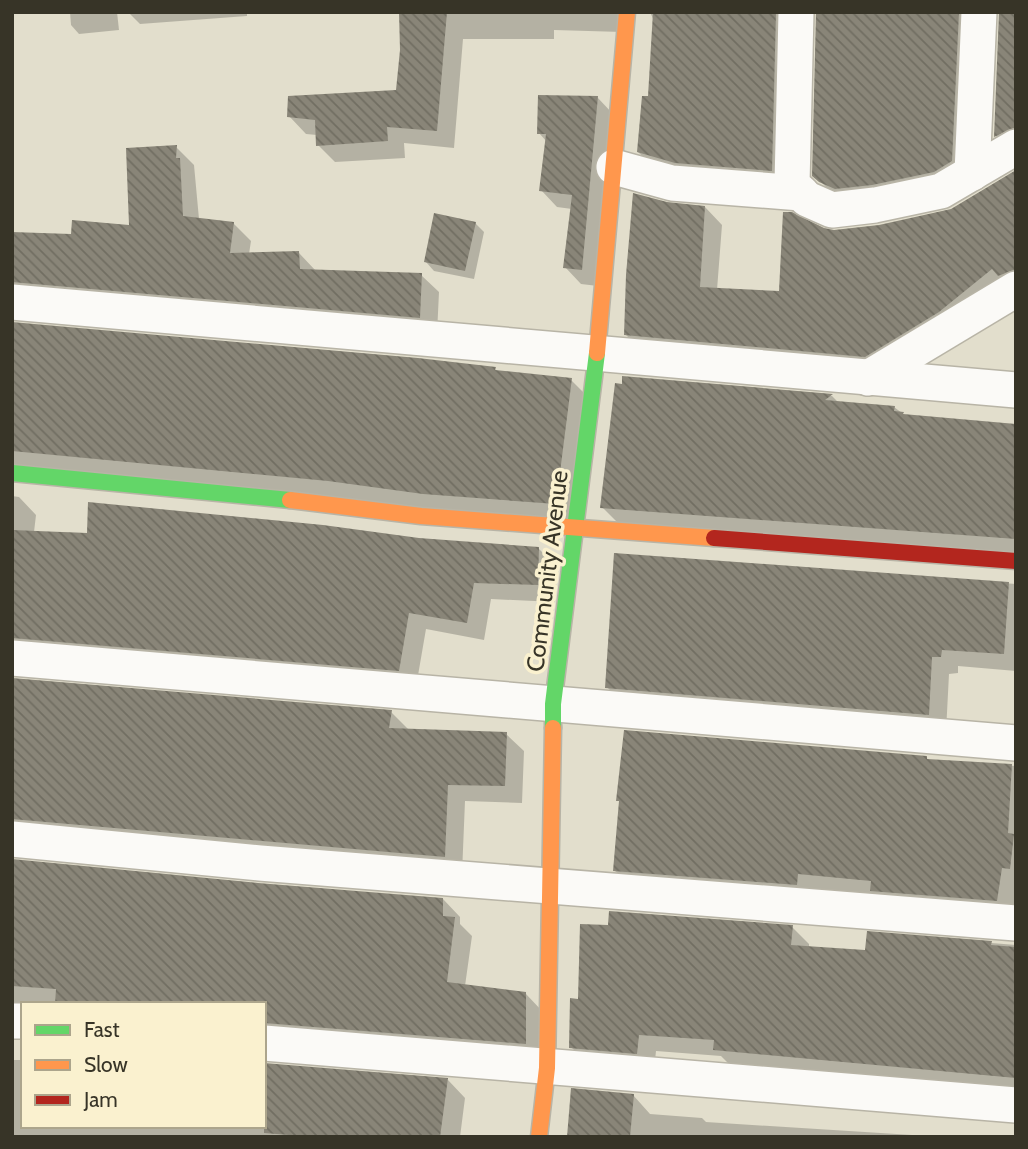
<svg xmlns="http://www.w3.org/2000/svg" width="1028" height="1149" font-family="Cabin,sans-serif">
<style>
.shadow{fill:#0003}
.building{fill:url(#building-back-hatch)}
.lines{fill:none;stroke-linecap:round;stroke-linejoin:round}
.street-casing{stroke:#b8b4a6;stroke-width:38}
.fast-casing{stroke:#b8b4a6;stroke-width:19}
.slow-casing{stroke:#b8b4a6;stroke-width:19}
.jam-casing{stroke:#b8b4a6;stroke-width:19}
.street{stroke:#fbfaf7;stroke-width:35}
.fast{stroke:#63d668;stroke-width:16}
.slow{stroke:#ff974d;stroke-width:16}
.jam{stroke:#b3261e;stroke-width:16}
.labels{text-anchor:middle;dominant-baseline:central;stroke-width:7;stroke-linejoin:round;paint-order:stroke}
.street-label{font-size:24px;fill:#373427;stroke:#faf1cf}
</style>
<defs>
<pattern id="building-back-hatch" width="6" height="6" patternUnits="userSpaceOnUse" patternTransform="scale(1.75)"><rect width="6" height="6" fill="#898578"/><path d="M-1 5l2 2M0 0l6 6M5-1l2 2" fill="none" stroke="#716e62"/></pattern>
</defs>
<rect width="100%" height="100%" fill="#e2decc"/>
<g class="shadow">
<polygon points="70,12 117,12 119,30 79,34 71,25"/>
<polygon points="128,12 247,12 247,16 140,24"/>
<polygon points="401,12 631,12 622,32 554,30 554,39 463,39 454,148 404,143 405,158 335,162 318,145 317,135 306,134 289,116 398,91 402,50"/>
<polygon points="650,12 802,12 789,187 656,169 638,152 650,98 654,21"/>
<polygon points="818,12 986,12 969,178 838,199 814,175"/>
<polygon points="1016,12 1016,151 1012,153 996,136"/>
<polygon points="597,97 613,114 598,286 581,284 565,267 572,209 557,207 541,190 547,142 539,133"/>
<polygon points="176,147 194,165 199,219 233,223 251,241 249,254 299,253 316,271 421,275 439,292 437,334 12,309 12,234 73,236 130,226"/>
<polygon points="1016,172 1016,291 882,373 643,352 626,335 667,204 705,207 722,225 717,290 781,292 823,230 834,232 879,226 951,210"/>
<polygon points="475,223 484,232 474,279 434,271 426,262"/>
<polygon points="12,324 495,369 498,372 571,380 589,398 573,521 12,478"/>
<polygon points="624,378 832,396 839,403 894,407 906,416 1016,426 1016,554 619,524 602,507"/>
<polygon points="12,496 19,497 36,515 34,532 419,540 539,549 556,566 555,602 491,599 484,640 426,629 416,687 12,666"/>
<polygon points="616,554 1016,584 1016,671 958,666 958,673 949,674 946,732 624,705 607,687"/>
<polygon points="12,680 391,712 409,730 506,734 524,751 522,803 465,801 462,874 12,846"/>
<polygon points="926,757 929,761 1016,766 1016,918 632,887 614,870"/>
<polygon points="12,861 258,885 443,899 460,917 460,924 472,936 465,986 526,994 543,1012 542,1061 264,1050 264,1004 47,1004 12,1002"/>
<polygon points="792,927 809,944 809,948 867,952 869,933 1016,945 1016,1100 732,1067 721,1056 656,1051 654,1070 588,1064 571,1047 579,1001"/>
<polygon points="12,1060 23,1060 23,1126 264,1126 448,1080 465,1098 460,1137 12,1137"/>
<polygon points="633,1095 650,1114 702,1118 706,1122 944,1137 569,1137"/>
</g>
<g class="building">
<polygon points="399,12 447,12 437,131 387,127 388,141 316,146 315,120 287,117 288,96 396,90 400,50"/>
<polygon points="653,12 776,12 772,171 675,163 637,152 642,96 648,96"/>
<polygon points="816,12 959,12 952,161 934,172 872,185 835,189 819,182 812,176"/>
<polygon points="999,12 1016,12 1016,127 994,137"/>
<polygon points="538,95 598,96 582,270 563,268 572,195 539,191 546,134 537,134"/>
<polygon points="177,145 176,158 180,158 183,216 234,222 230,253 299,251 300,269 422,273 420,318 12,282 12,232 71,234 72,220 129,225 126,148"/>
<polygon points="1016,170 1016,269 998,276 992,269 939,312 865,357 624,335 626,275 633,193 667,202 705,206 700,287 779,291 783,212 792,212 824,228 834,230 879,225 951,209"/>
<polygon points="434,213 476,222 465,271 424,262"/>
<polygon points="12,322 418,358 496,367 495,370 572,378 556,504 423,494 328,481 12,451"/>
<polygon points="622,376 833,394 825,400 895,406 894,411 904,412 903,414 1016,424 1016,539 600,508 615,383 622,384"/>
<polygon points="88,502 323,525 419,538 539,547 538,585 474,583 467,623 409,613 399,671 12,638 12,530 87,533"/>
<polygon points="614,553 1009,582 1004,654 942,650 941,657 932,657 929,715 605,688"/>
<polygon points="12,678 392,710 389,728 507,732 505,786 448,785 445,857 12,819"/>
<polygon points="624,730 927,756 927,759 1012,764 1008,833 1014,834 1010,869 1002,868 997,901 870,891 871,881 798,874 797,885 613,871 619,801 616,801"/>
<polygon points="12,859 258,883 443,898 443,916 455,917 447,982 526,992 526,1044 264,1023 264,1004 55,1004 56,989 12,986"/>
<polygon points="609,911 793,925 791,945 865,950 867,931 992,941 991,945 1016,947 1016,1078 713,1050 714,1040 639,1035 637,1054 569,1048 570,998 578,999 580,924 608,925"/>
<polygon points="264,1063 448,1078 440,1137 313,1137 264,1133"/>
<polygon points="571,1088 634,1094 630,1137 567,1137"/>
</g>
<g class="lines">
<g class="street-casing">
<g id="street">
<polyline points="796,12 792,184 807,199 832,210 875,205 941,191 1016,147"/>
<polyline points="614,167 672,183 801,193"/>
<polyline points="972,173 979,12"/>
<polyline points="12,302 1016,390"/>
<polyline points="868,378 1016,289"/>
<polyline points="12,658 1016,743"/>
<polyline points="12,839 260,863 1016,923"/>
<polyline points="12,1021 23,1021"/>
<polyline points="264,1043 1016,1105"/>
</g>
</g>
<g class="fast-casing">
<g id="fast">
<polyline points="12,473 290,500"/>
<polyline points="553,728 553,704 597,353"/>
</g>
</g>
<g class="slow-casing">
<g id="slow">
<polyline points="597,353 627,12"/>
<polyline points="290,500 421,516 714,538"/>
<polyline points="539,1137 547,1068 553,728"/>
</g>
</g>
<g class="jam-casing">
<polyline id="jam" points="714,538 1016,561"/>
</g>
<use href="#street" class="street"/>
<use href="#fast" class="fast"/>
<use href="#slow" class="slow"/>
<use href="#jam" class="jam"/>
</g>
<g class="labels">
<g class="street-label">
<text transform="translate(547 571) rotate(-83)">Community Avenue</text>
</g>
</g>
<rect width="1028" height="1149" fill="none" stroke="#373427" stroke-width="28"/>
<rect x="21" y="1002" width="245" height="126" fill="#faf1cf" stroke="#aca58c" stroke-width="2"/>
<rect x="35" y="1025" width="35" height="10" fill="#63d668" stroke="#aca58c" stroke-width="2"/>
<text x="84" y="1037" font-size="21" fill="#373427">Fast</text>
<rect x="35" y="1060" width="35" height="10" fill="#ff974d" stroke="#aca58c" stroke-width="2"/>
<text x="84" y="1072" font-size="21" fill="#373427">Slow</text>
<rect x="35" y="1095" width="35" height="10" fill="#b3261e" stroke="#aca58c" stroke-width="2"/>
<text x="84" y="1107" font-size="21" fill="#373427">Jam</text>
</svg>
